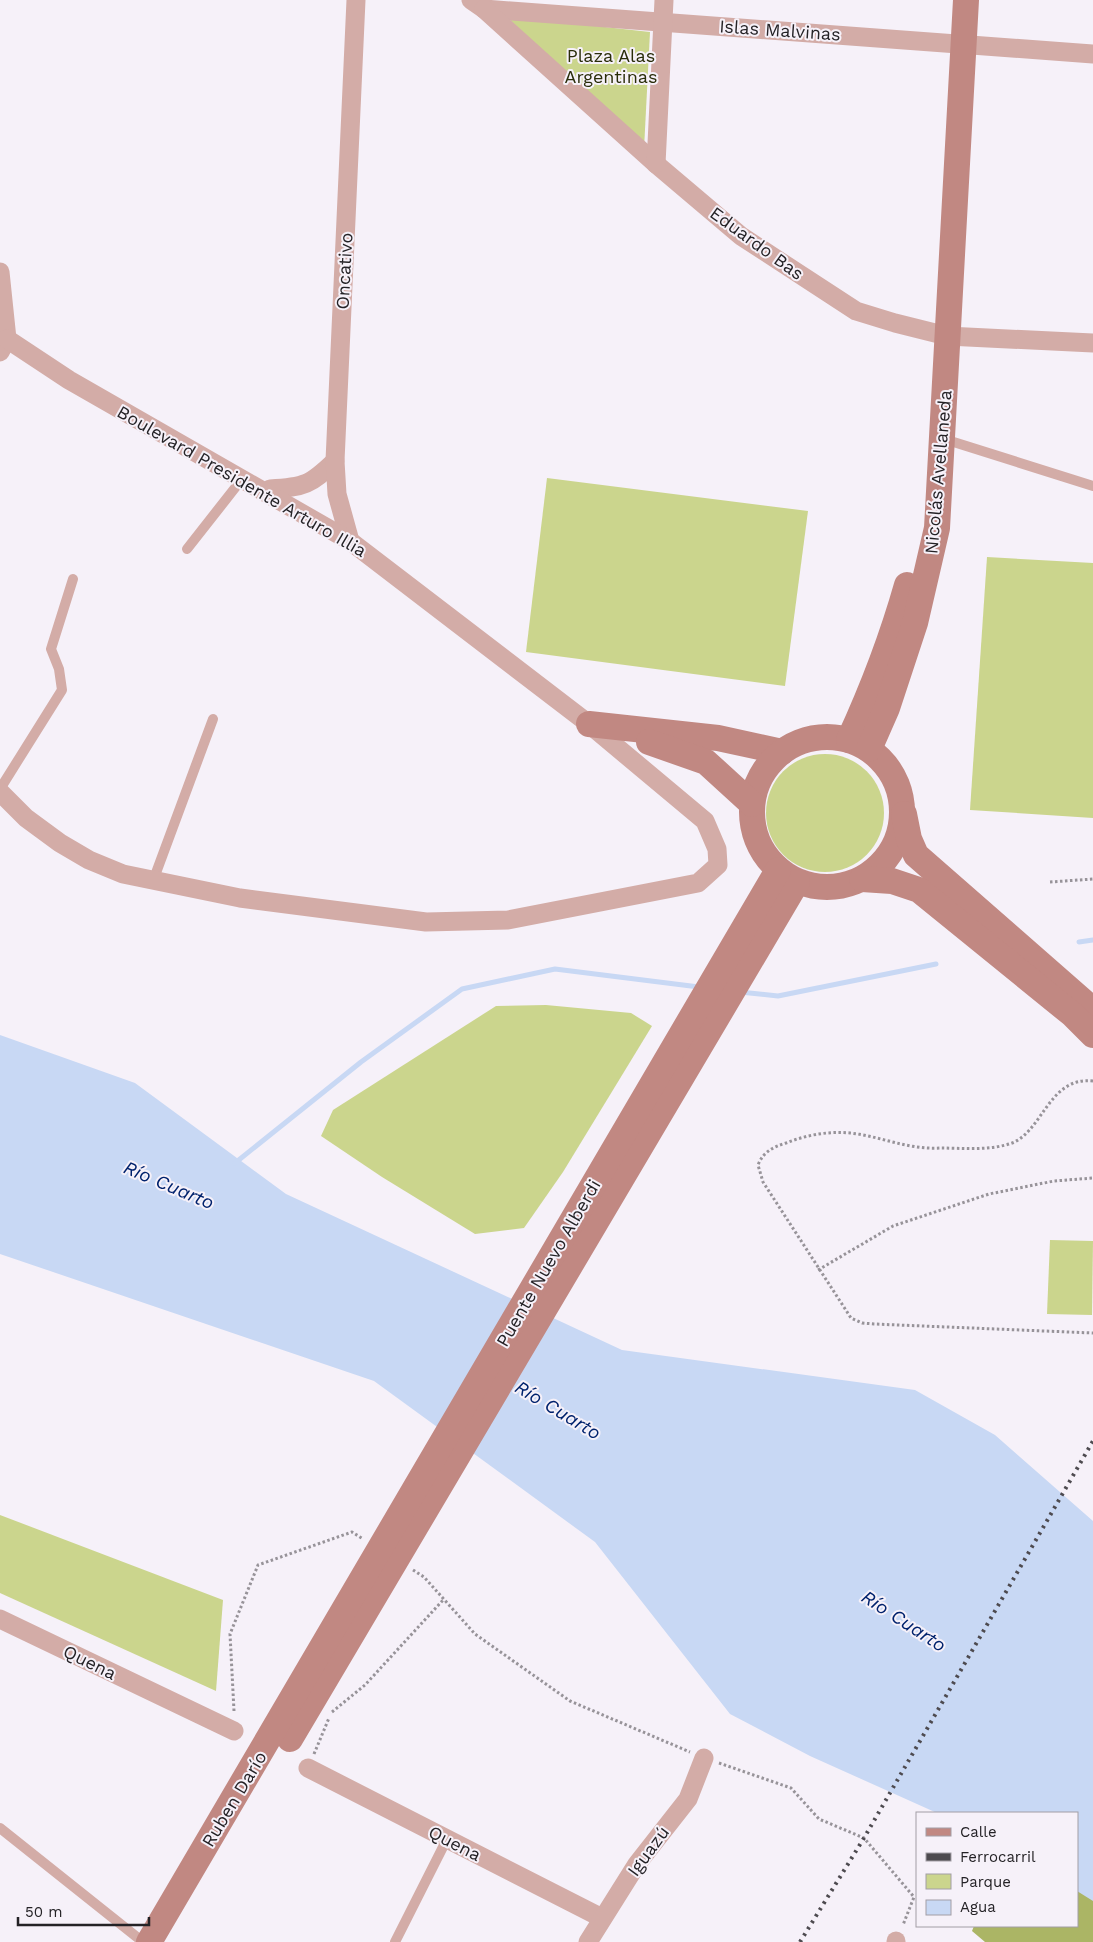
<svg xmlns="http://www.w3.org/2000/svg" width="1093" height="1942" font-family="'Work Sans',sans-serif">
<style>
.green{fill:#cbd58d}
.forest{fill:#abb565}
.water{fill:#c8d8f4}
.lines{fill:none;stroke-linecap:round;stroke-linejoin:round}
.stream{stroke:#c8d8f4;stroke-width:5}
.path{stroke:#979399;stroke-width:3;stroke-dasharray:2.5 2.5;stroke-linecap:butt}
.lane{stroke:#d3aca7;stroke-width:10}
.street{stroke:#d3aca7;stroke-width:19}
.secondary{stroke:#c18882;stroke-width:26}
.rail{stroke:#4d4a4f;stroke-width:4;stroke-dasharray:2.5 5;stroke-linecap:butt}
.labels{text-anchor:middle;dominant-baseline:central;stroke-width:4;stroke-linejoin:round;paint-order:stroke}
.street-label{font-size:18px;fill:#242226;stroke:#f6f1f9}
.park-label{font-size:18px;fill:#292d09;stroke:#f6f1f9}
.water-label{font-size:19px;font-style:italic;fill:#00226d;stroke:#f6f1f9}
</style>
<rect width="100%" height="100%" fill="#f6f1f9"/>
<g class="green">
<polygon points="506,16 650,32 644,149"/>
<polygon points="547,478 808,511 785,686 526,652"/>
<polygon points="987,557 1093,563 1093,818 970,810"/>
<circle cx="825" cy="813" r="59"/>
<polygon points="546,1005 631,1013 652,1026 563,1172 524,1228 475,1234 382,1177 321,1136 333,1110 496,1006"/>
<polygon points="1050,1240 1093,1241 1092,1315 1047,1314"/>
<polygon points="0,1515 223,1600 216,1691 0,1593"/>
</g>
<polygon class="forest" points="1077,1889 1093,1900 1093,1942 985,1942 972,1931 974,1926 1077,1926"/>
<polygon class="water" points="0,1035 135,1083 286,1194 622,1350 915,1390 995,1435 1093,1521 1093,1901 1077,1891 1077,1813 937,1813 810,1756 730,1714 595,1542 374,1381 0,1254"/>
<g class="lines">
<g class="stream">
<polyline points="1079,942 1093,940"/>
<polyline points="740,992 778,996 936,964"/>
<polyline points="235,1163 361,1062 462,989 555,969 699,987"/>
</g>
<g class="path">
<polyline points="1050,882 1093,879"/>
<path d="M1093 1081C1049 1076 1043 1131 1012 1143 990 1151 962 1148 940 1148 908 1150 880 1136 850 1133 828 1131 806 1135 786 1143 773 1147 763 1152 758 1165L763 1182 851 1318 862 1323 874 1324 1093 1333"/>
<polyline points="818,1270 893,1226 989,1194 1054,1181 1093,1178"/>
<polyline points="413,1570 424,1577 475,1634 570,1701 690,1752"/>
<polyline points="234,1711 230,1634 258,1565 352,1532 363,1539"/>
<polyline points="332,1712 365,1685 444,1599"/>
<polyline points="314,1754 329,1718"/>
<polyline points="719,1763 791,1788 819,1819 864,1838 914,1897 903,1925"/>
</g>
<g class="lane">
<polyline points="944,439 1093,486"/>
<polyline points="187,549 242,479"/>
<polyline points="0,789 62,690 59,669 51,649 73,579"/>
<polyline points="153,881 213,719"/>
<polyline points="0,1828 143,1942"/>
<polyline points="395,1942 447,1839"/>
</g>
<g class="street">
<polyline points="471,0 484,9 1093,54"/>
<polyline points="484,9 656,164 741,236 856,311 895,323 947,336 1093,343"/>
<polyline points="656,164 664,0"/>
<polyline points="0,272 7,339 0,352"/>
<path d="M270 489C305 487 310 485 335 461"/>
<polyline points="350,541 337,494 335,461 356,0"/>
<polyline points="0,792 26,818 60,843 89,860 123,874 240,898 426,922 508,920 698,883 718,865 717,849 705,821 589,724 350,541 69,380 7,339"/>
<polyline points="0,1619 234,1731"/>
<polyline points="308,1768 602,1918"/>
<polyline points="588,1942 637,1864 688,1799 704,1758"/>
<polyline points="896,1942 896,1941"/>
</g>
<g class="secondary">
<polyline points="589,724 718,738 782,752"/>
<circle cx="827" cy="812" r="75"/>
<path d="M849 740C872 690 892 638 907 585"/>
<polyline points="649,742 706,762 752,804"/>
<polyline points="869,749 887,708 915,623 937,528 966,0"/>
<polyline points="904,814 909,839 916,855 1093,1010"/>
<polyline points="862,879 892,881 919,890 1073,1015 1093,1035"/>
<polyline points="290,1739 797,882"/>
<polyline points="149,1942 778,870"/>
</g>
<polyline class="rail" points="800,1942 864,1838 1093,1441"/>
</g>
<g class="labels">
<g class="street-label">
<text transform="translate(780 30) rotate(4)">Islas Malvinas</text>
<text transform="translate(757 243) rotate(36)">Eduardo Bas</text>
<text transform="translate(344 271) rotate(-87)">Oncativo</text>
<text transform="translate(938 472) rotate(-85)">Nicolás Avellaneda</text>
<text transform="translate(242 481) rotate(30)">Boulevard Presidente Arturo Illia</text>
<text transform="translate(548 1263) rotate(-60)">Puente Nuevo Alberdi</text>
<text transform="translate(90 1662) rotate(26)">Quena</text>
<text transform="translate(234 1799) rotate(-59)">Ruben Darío</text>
<text transform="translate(455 1843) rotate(27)">Quena</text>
<text transform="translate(648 1851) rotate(-54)">Iguazú</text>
</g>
<g class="park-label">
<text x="611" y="55">Plaza Alas<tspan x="611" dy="21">Argentinas</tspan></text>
</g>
<g class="water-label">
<text transform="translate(169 1185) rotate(23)">Río Cuarto</text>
<text transform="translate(558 1410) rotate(31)">Río Cuarto</text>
<text transform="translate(904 1621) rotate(33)">Río Cuarto</text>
</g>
</g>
<rect x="916" y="1812" width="162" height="115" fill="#f6f1f9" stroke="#a29ea5"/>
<rect x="926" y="1828" width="25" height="8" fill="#c18882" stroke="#a29ea5"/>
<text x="960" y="1837" font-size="15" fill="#242226">Calle</text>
<rect x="926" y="1853" width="25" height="8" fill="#4d4a4f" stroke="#a29ea5"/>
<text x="960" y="1862" font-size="15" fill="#242226">Ferrocarril</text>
<rect x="926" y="1874" width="25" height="15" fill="#cbd58d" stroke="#a29ea5"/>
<text x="960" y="1887" font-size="15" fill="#242226">Parque</text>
<rect x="926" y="1900" width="25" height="15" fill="#c8d8f4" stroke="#a29ea5"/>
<text x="960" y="1912" font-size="15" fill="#242226">Agua</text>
<path d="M18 1917v8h131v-8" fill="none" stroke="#242226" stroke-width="2.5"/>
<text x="25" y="1917" font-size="15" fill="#242226" stroke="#f6f1f9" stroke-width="4" paint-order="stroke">50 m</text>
</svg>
